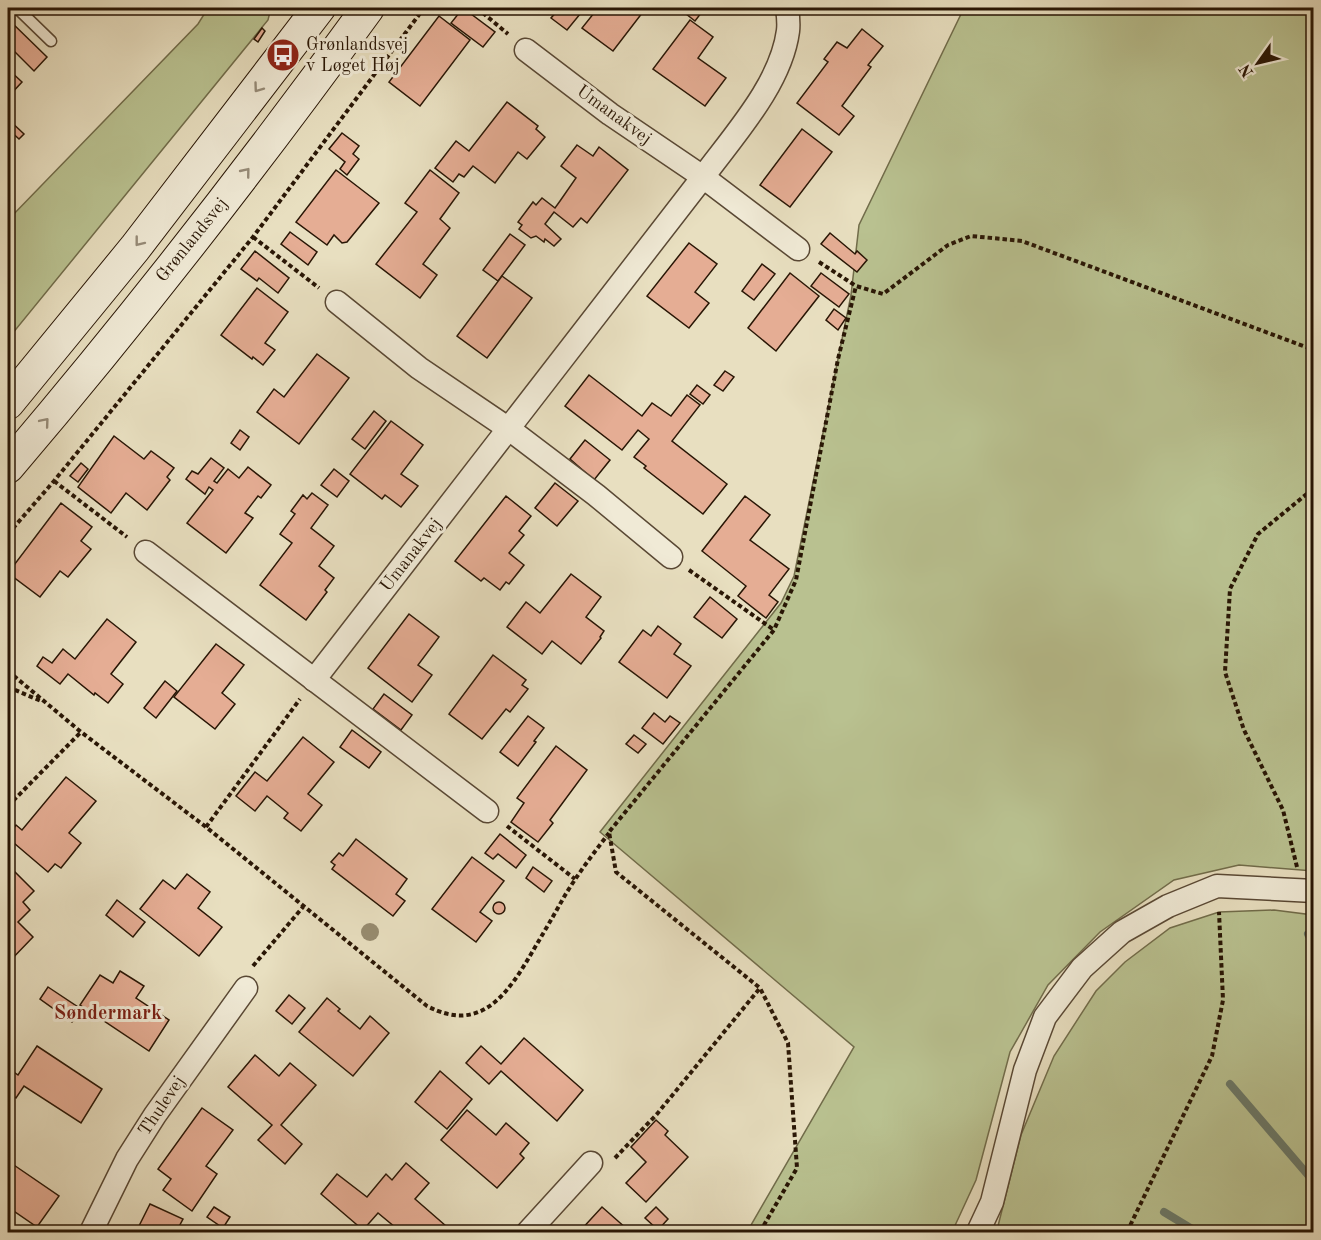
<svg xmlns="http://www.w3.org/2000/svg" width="1321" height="1240" font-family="'Old Standard TT',serif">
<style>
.green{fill:#b9c190;stroke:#716c4a;stroke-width:1.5}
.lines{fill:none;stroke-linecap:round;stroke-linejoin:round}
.stream{stroke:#6c7a6a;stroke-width:8}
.building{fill:#e5ad94;stroke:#291605;stroke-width:1.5}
.lane-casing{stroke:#594834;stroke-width:13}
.street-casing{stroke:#594834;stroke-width:25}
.secondary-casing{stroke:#291605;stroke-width:34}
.path{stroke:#291605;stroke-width:4;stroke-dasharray:4.5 3;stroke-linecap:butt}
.lane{stroke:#f0ead6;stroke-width:10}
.street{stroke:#f0ead6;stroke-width:22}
.secondary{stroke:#f0ead6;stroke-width:32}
.tree{fill:#978c70}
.oneway{stroke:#968b78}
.labels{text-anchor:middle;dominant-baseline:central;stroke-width:6;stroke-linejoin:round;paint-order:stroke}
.poi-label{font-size:18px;fill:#291605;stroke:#f0ead6;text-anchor:start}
.street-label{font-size:18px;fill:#291605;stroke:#f0ead6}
.neighbourhood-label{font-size:20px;font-weight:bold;fill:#7a1f14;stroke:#f0ead6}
</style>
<rect width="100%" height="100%" fill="#e8dfc0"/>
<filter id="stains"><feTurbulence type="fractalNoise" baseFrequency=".00333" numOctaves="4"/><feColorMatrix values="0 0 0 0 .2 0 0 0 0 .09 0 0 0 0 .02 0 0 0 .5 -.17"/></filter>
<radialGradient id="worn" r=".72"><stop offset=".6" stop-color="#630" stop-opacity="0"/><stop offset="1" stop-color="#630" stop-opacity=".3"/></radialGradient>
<g class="green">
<polygon points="208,8 271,8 268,20 8,339 8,220 198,24"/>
<polygon points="964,8 1313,8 1313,871 1239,865 1174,880 1100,932 1048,985 1010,1052 976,1180 952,1232 747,1232 854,1047 600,832 781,603 794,576 851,295 859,225"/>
<polygon points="1274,910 1313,915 1313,1232 995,1232 998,1226 1021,1135 1054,1056 1096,991 1125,962 1170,928 1219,912"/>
</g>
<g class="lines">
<g class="stream">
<polyline points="1308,934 1314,945"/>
<polyline points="1230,1084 1314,1182"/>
<polyline points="1164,1212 1197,1232"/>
</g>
</g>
<g class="building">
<polygon points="463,8 495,32 483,47 451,23"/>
<polygon points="560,8 585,8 567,30 551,18"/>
<polygon points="598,8 646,8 613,51 582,28"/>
<polygon points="683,8 705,8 695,21 681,10"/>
<polygon points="439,16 470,40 420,106 389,82"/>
<polygon points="8,19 47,57 34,71 8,45"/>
<polygon points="690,20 713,37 698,58 726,78 705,106 653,69"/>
<polygon points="262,28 265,31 258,42 254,39"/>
<polygon points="862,29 883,46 868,65 871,67 842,106 854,116 839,135 797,103 828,62 824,59 837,42 847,48"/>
<polygon points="8,69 22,82 8,97"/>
<polygon points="507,102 538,126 536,129 545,137 527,159 518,152 495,183 473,166 464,177 459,174 453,182 435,168 456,141 469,151"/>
<polygon points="8,119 24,134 19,139 8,129"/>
<polygon points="802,129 832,152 790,207 760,185"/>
<polygon points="342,133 359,146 353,154 359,159 347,175 340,169 345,162 329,149"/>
<polygon points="577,145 593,156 599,147 628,170 587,223 581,218 573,227 554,212 545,224 561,239 554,246 545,239 544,242 536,236 531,238 519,229 522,225 518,222 533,202 536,205 542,198 555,208 560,201 576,178 561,166"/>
<polygon points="336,170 379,203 347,242 342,243 334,235 327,245 296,222"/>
<polygon points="430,170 459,193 440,219 450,228 423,264 437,275 420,298 376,264 417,212 405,203"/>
<polygon points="290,232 317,252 308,265 281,244"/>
<polygon points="830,233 855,254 857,251 867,260 857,272 821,244"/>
<polygon points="510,234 525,245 498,281 483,270"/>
<polygon points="689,243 717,264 695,292 709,303 689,328 647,296"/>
<polygon points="255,251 289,278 278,293 259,278 257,281 241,269"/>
<polygon points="762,264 775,274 754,300 742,291"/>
<polygon points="790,273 819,296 776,351 748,328"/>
<polygon points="821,273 849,294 839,307 811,286"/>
<polygon points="502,276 532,298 487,358 457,336"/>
<polygon points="257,288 288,312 265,343 275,350 263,365 253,357 252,359 221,335"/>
<polygon points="834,309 846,318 838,330 826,320"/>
<polygon points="317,354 349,378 299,444 257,412 274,389 284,397"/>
<polygon points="725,371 734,377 723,391 714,385"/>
<polygon points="589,375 642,416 652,403 671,416 687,395 700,405 672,441 727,484 703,514 644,468 646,466 634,457 649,439 638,430 622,450 565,406"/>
<polygon points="697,385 710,395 703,404 690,394"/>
<polygon points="374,411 386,421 365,449 352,439"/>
<polygon points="391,421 423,445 401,474 418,486 401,507 385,495 382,499 350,474"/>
<polygon points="240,430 249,437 240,450 231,443"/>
<polygon points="114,436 144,459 151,451 174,468 167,477 170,480 147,510 126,493 111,513 78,487"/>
<polygon points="585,440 610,460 594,480 570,459"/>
<polygon points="211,458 224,468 214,481 217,483 228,469 239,478 248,467 271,485 261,498 258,496 245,513 253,518 226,553 187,523 213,490 209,487 205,494 186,479 192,471 198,474"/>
<polygon points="81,463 88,469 78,482 70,476"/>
<polygon points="334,469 349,481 337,497 321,485"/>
<polygon points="555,483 578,501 557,526 535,508"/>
<polygon points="312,493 328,505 311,528 334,546 319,566 334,578 325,590 327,592 306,620 260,585 292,543 280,534 295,514 291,511 303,495 307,499"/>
<polygon points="506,496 531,516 519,531 524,535 509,553 524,565 509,584 506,582 500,590 484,578 481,581 455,561"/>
<polygon points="745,496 770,515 750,540 789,569 769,595 778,602 766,618 738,596 746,586 702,551"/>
<polygon points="61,503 92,527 81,541 91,549 68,577 60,571 40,597 8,573"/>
<polygon points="571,574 601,597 586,617 604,631 600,637 601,638 581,664 552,641 542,654 507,627 526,602 540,613"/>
<polygon points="710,597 737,619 722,638 694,617"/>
<polygon points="409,614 439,637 418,665 432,675 412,702 368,668"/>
<polygon points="107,619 136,642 111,674 123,684 108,703 95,693 94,695 68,674 60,684 37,666 43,657 52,663 63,649 75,659"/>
<polygon points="658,626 681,644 674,654 691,666 667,698 619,662 643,630 651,636"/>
<polygon points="216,644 244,665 222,693 235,704 215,729 174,697"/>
<polygon points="493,655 526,680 522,685 528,689 510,712 506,709 482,739 449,714"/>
<polygon points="165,681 177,691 156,718 144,708"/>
<polygon points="384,694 412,715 401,730 373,709"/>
<polygon points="654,713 665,722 670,716 680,723 663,744 642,728"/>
<polygon points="528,716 544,728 534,741 536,742 518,766 500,752"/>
<polygon points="352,730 381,752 369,768 340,747"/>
<polygon points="634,735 646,744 638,753 626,744"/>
<polygon points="303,737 334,762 308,794 322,805 301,831 284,818 288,813 267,796 255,811 236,796 255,772 267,781"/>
<polygon points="556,746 587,770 550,820 553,823 538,842 511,822 524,803 517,798"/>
<polygon points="66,777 96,801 69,833 81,843 61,868 55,864 48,872 8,838 8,836 16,825 22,830"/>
<polygon points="500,834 526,855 516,868 498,854 493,859 485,853"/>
<polygon points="356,839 407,879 396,894 405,901 393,916 332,869 335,865 331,862 339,853 343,856"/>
<polygon points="472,857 504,881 480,912 492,921 476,942 432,909"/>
<polygon points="8,865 34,891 23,902 30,910 18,922 33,937 8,963"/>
<polygon points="533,867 552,881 544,892 526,878"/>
<polygon points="187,874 210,892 198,908 222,927 199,956 140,909 163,880 175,889"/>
<polygon points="117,900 145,922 133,937 106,915"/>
<circle cx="499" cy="908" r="6"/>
<polygon points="120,971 144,986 136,998 169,1020 149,1051 80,1005 100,975 113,983"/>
<polygon points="48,987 81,1009 72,1022 40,999"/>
<polygon points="289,995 305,1008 292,1024 276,1011"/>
<polygon points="327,998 340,1009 338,1011 360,1029 370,1016 389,1033 353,1076 299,1032"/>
<polygon points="524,1038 583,1090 557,1121 501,1071 489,1084 466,1063 481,1046 501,1064"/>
<polygon points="37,1046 102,1089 81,1123 24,1086 16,1098 8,1092 8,1068 18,1075"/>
<polygon points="255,1055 279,1076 290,1063 316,1085 281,1125 302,1144 285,1164 258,1140 272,1125 228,1087"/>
<polygon points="440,1071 472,1099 447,1129 415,1102"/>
<polygon points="202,1108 233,1130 206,1166 217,1174 192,1211 163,1190 171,1179 158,1169"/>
<polygon points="467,1110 496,1135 506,1123 529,1143 520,1154 524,1158 497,1188 441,1140"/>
<polygon points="656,1120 668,1131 665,1135 688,1157 646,1202 626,1183 646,1162 631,1147"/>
<polygon points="8,1161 59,1196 37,1227 8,1207"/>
<polygon points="406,1163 429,1183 415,1199 446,1226 440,1232 401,1232 378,1213 363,1230 321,1194 337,1174 367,1197 386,1174 392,1180"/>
<polygon points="150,1204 183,1219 176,1232 136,1232"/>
<polygon points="214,1207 230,1217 223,1228 207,1217"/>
<polygon points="602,1207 627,1229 624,1232 579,1232"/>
<polygon points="656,1207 668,1219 658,1230 645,1218"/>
</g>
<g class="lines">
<g class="lane-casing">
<polyline id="lane" points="17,8 51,41"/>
</g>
<g class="street-casing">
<g id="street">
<polyline points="526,50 610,114 703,177 798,249"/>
<polyline points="337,302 419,368 509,429 596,495 671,557"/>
<polyline points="146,552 487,811"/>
<path d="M314 680 703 177C734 135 781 84 788 31 789 23 788 15 787 8"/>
<polyline points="91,1232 127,1159 155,1115 246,988"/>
<polyline points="528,1232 591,1163"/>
<polyline points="978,1232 992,1202 1025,1070 1045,1017 1082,968 1122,932 1168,906 1217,886 1314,891"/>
</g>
</g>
<g class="secondary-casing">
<g id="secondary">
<polyline points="8,403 135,248 319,8"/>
<path d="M8 467C134 319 254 165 368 8"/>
</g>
</g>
<g class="path">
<polyline points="477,8 508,34"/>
<polyline points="253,237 319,288"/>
<polyline points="819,262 856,286 883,294 948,245 971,236 1022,241 1314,350"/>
<polyline points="54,481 127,537"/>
<polyline points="8,534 54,481 253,237 424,8"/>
<polyline points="689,570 774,630"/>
<path d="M8 671 81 732 206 827 427 1006C482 1035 509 992 534 949 544 932 554 915 564 897 577 875 593 854 609 833"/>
<polyline points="8,687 41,701"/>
<polyline points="8,806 81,732"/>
<polyline points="507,826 575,879"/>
<polyline points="206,827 300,699"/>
<polyline points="1297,867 1283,810 1244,730 1225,672 1230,589 1258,534 1314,488"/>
<polyline points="253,966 303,907"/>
<polyline points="615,1158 657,1114 760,988"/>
<polyline points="760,1232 797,1168 788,1043 760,988 616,872 609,832 774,630 796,580 838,359 856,286"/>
<polyline points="1127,1232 1212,1056 1223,1000 1219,912"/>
</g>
<use href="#lane" class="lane"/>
<use href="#street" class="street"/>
<use href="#secondary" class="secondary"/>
</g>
<circle class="tree" cx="370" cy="932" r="9"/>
<defs><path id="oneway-chevron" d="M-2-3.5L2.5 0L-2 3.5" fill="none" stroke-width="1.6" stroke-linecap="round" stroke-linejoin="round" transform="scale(1.5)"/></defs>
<g class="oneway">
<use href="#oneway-chevron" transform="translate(258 88) rotate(126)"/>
<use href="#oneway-chevron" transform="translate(246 172) rotate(-51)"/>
<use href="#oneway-chevron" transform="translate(139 242) rotate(128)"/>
<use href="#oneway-chevron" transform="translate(45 422) rotate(-50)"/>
</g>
<defs>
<g id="bus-disc" transform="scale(1.725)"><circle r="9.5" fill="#8f2418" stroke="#f0ead6"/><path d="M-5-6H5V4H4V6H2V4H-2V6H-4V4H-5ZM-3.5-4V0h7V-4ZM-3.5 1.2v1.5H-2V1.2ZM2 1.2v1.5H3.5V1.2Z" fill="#fff"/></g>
</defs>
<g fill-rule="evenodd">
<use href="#bus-disc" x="283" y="55"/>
</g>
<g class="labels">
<g class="poi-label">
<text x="306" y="45">Grønlandsvej<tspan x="306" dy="21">v Løget Høj</tspan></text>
</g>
<g class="street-label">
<text transform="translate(614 115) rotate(36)">Umanakvej</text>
<text transform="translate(192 240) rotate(-51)">Grønlandsvej</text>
<text transform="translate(411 555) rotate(-52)">Umanakvej</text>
<text transform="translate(162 1106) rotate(-56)">Thulevej</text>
</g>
<g class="neighbourhood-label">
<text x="108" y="1014">Søndermark</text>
</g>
</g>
<rect width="1321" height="1240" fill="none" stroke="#e8dfc0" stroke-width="30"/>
<rect x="9" y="9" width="1303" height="1222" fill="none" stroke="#291605" stroke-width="3"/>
<rect x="15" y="15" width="1291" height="1210" fill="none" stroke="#291605" stroke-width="1.5"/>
<g transform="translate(1258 63) rotate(236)" stroke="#f0ead6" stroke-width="4.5" paint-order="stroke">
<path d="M0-4.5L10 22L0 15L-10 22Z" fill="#291605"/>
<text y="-9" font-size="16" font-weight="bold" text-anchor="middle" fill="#291605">N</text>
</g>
<rect width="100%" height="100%" filter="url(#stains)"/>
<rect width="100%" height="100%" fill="url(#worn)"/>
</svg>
